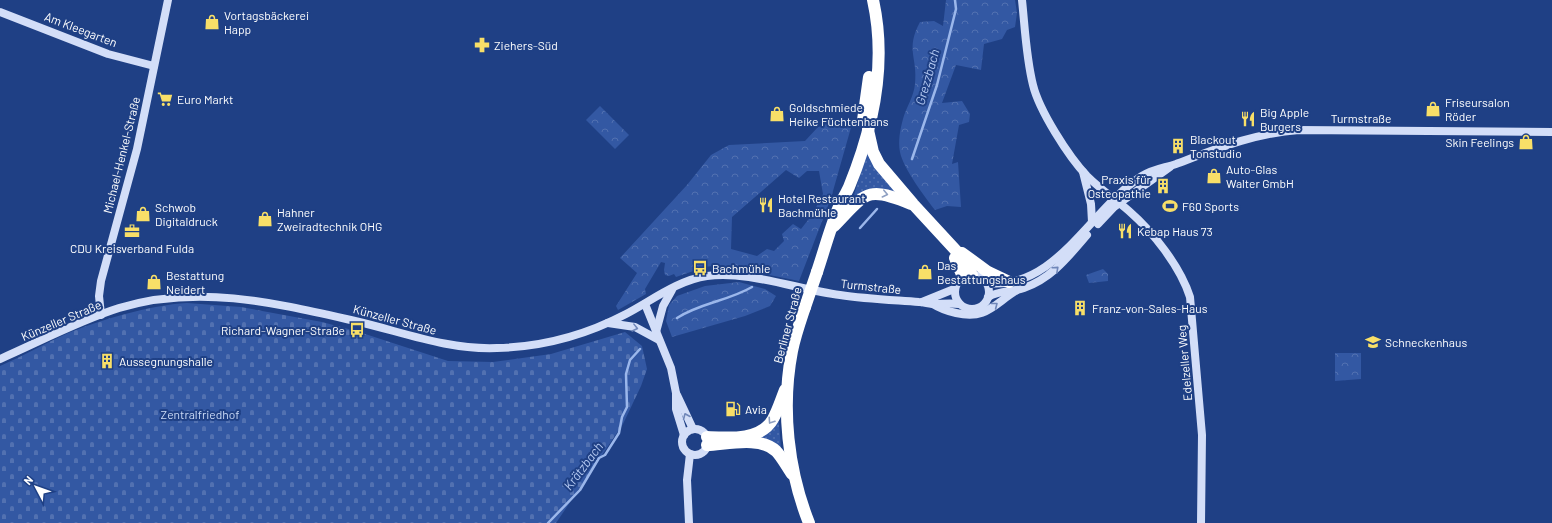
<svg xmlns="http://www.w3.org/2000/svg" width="1552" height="523" font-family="Barlow,sans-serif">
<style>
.grass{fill:url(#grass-dots)}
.forest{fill:url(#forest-crowns);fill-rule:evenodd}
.cemetery{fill:url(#cemetery-stones)}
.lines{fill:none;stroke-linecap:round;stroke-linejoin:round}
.stream{stroke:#9bb7eb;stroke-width:2.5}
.secondary{stroke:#d3def8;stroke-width:8}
.highway{stroke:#fff;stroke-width:12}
.highway-bridge{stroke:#fff;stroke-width:12}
.oneway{stroke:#8fa0c2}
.oneway2{stroke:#7087b9}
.labels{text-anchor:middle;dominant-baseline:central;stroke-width:4;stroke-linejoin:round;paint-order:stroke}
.poi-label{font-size:12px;fill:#fff;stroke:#1f4085;text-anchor:start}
.street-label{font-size:12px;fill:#fff;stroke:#1f4085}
.park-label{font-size:12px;fill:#ccdbf7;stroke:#1f4085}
.water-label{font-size:13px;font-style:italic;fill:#b3c8f1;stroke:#1f4085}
</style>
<defs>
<pattern id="grass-dots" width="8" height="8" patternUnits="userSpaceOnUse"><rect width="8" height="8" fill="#3358a3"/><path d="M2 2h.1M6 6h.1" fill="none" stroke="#5271b1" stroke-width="1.8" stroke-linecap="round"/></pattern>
<pattern id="forest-crowns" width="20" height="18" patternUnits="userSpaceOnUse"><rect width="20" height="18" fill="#3358a3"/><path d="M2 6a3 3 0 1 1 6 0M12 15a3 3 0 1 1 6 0" fill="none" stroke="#5271b1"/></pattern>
<pattern id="cemetery-stones" width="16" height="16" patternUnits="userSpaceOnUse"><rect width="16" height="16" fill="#3358a3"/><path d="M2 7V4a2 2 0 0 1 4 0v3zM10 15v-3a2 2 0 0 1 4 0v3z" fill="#5271b1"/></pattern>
</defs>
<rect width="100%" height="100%" fill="#1f4085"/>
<g class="grass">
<path d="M867 150 897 193C882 187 870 186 856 196L854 195Z"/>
<polygon points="777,422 779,422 781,448 759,438"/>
</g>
<g class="forest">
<path d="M946 0H1015L1017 13 1015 27 1007 30 1002 39 984 44 981 70 956 65 942 103 962 101 970 114 969 122 959 125 952 164 958 162 961 207 947 206 935 210C925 197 903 168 900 152 898 141 900 130 903 119 906 108 914 96 915 84 918 57 905 50 920 22L934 21 943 26Z"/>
<polygon points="600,106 629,135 615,149 586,120"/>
<path d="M830 123 852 124 831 198 799 281 719 265 705 267 676 277 674 274 669 276 665 275 664 270 665 263 661 262 645 289 646 294 618 310 616 306 637 273 620 258 687 185 711 155 729 145 805 141 818 127ZM786 170 799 178 807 171H819L823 194 812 215 801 229 793 224 782 234 784 241 774 251 767 249 757 256 731 249 732 217Z"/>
<polygon points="1103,269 1108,274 1108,281 1089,283 1086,275"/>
<polygon points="739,282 765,289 776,296 770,306 745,316 672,337 666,321 669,305 677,296 705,286"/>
<polygon points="1335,353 1361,353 1361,379 1335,381"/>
</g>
<path class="cemetery" d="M187 303 241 307 322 322 356 331 448 361 493 362 551 354 625 332 642 346 647 369 641 386 623 424 556 523H0V366C23 356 44 344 66 334 100 320 150 305 187 303Z"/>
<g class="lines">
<g class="stream">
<polyline points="912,159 937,85 956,9 955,0"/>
<polyline points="860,228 877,209"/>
<path d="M677 318C700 303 728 301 752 287"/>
<polyline points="548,523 580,490 599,458 605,455 619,433 622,417 627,407 626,374 630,360 640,349"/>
</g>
<g class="secondary">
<path d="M1022 0C1025 28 1026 57 1033 85 1039 110 1068 156 1087 176 1100 189 1115 199 1129 211 1153 232 1180 266 1190 297L1202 435 1201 523"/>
<polyline points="0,12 108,54 154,66"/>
<polyline points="1083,172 1091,204 1092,222"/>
<polyline points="1098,224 1114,207 1170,167"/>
<circle cx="972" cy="292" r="17"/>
<path d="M987 283C1056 291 1091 208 1142 176 1153 169 1164 168 1176 164 1216 149 1255 133 1299 130L1552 132"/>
<path d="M988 297C1000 290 1012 292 1024 288 1052 278 1068 257 1087 235"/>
<polyline points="922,302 954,289"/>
<polyline points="645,304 671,368 676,393 676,409 684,435"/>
<path d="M933 304C941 309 947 311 956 313 986 320 993 305 1017 290"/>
<polyline points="101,315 99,296 101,281 137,149 168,0"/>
<polyline points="608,323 635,327 659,340"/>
<polyline points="656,332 663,306 672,290"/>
<path d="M0 359C39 342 78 321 119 308 199 284 276 303 355 321 403 332 447 350 497 348 541 347 586 335 626 314 651 301 678 280 707 276 747 270 799 290 840 295 866 299 893 300 919 302 924 302 929 304 934 304 942 304 950 303 959 304"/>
<polyline points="677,395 693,429"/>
<circle cx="695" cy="442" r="13"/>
<polyline points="689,523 687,480 690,454"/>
</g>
<g class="highway">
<polyline points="863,120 869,77"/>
<polyline points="868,130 873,152 879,164 913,204 961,256 972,275"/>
<path d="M834 226C866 193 866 185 911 204"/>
<polyline points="962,253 988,272 1009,282"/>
<polyline points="955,258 963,277"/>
<path d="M817 272C824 251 830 229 838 209 841 201 846 194 849 187 873 129 887 63 873 0"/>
<path d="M805 307C800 322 795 336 792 351 781 408 788 470 809 523"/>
<path d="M707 437C728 438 761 441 773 419 778 410 781 400 785 390"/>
<path d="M707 445C728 444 760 436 776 451 782 457 787 467 792 474"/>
</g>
<polyline class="highway-bridge" points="805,307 817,272"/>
</g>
<defs><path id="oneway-chevron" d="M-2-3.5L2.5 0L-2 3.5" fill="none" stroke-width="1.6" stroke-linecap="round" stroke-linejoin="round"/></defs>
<g class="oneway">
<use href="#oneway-chevron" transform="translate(885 194) rotate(13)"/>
<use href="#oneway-chevron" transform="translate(771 421) rotate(124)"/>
</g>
<g class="oneway2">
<use href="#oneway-chevron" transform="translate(1056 269) rotate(-42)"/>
<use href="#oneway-chevron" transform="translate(995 305) rotate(-38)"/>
<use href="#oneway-chevron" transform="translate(635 328) rotate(14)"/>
<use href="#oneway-chevron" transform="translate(686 416) rotate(-113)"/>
</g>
<defs>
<g id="shop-bare" transform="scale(1.2)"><path d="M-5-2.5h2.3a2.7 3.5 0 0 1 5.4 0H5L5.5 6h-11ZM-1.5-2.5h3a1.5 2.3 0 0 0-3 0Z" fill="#f8df68" stroke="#1f4085" stroke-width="2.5" paint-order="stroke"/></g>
<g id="pharmacy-bare" transform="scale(1.2)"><path d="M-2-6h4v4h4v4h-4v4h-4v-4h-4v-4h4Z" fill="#f8df68" stroke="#1f4085" stroke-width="2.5" paint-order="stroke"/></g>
<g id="supermarket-bare" transform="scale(1.2)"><path d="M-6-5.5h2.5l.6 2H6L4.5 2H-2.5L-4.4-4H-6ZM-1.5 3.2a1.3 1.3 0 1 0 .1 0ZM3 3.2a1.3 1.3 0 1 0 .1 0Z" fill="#f8df68" stroke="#1f4085" stroke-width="2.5" paint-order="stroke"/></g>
<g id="restaurant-bare" transform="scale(1.2)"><path d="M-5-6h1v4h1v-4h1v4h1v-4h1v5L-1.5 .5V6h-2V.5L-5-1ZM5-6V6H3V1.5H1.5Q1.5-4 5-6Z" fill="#f8df68" stroke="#1f4085" stroke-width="2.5" paint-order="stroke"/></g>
<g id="building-bare" transform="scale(1.2)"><path d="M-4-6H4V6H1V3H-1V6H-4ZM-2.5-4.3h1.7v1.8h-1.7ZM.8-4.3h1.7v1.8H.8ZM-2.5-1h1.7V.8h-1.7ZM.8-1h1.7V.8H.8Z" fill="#f8df68" stroke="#1f4085" stroke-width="2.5" paint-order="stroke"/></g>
<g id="stadium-bare" transform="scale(1.2)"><path d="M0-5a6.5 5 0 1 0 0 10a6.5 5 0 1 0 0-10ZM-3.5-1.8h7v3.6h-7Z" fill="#f8df68" stroke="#1f4085" stroke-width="2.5" paint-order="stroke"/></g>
<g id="office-bare" transform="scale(1.2)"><path d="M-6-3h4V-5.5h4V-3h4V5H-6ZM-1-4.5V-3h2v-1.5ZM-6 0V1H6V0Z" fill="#f8df68" stroke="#1f4085" stroke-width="2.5" paint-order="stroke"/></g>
<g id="bus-bare" transform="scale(1.2)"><path d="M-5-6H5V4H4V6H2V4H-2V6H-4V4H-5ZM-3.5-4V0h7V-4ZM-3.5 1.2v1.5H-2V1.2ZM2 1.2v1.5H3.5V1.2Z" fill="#f8df68" stroke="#1f4085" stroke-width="2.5" paint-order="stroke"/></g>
<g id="school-bare" transform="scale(1.2)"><path d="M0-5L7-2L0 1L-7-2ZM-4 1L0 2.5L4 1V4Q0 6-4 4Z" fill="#f8df68" stroke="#1f4085" stroke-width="2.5" paint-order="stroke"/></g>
<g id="fuel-bare" transform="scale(1.2)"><path d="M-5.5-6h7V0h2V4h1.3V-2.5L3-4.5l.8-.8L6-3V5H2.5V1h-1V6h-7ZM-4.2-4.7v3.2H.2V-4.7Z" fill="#f8df68" stroke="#1f4085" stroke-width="2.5" paint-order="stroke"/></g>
</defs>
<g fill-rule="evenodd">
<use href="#shop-bare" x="212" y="22"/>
<use href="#pharmacy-bare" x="482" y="45"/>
<use href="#supermarket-bare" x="165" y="99"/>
<use href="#shop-bare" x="1433" y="109"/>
<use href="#shop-bare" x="777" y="114"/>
<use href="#restaurant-bare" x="1248" y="119"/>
<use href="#shop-bare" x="1526" y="142"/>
<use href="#building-bare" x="1178" y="146"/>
<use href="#shop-bare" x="1214" y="176"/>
<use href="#building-bare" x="1163" y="186"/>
<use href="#restaurant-bare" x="766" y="205"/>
<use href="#stadium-bare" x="1170" y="206"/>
<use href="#shop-bare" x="143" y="214"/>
<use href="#shop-bare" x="265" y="219"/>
<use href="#office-bare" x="132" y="231"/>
<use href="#restaurant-bare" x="1125" y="231"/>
<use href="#bus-bare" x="700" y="268"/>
<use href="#shop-bare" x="925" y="272"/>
<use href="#shop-bare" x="154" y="282"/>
<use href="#building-bare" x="1080" y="308"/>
<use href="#bus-bare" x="357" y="330"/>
<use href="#school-bare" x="1373" y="342"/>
<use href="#building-bare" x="107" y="361"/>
<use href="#fuel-bare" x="733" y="409"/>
</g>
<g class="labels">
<g class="poi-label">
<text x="224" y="15">Vortagsbäckerei<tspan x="224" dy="14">Happ</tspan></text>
<text x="494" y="45">Ziehers-Süd</text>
<text x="177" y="99">Euro Markt</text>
<text x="1445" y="102">Friseursalon<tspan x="1445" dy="14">Röder</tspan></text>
<text x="789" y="107">Goldschmiede<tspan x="789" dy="14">Heike Füchtenhans</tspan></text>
<text x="1260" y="112">Big Apple<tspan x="1260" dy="14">Burgers</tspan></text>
<text x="1190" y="139">Blackout<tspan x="1190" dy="14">Tonstudio</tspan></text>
<text x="1514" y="142" text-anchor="end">Skin Feelings</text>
<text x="1226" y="169">Auto-Glas<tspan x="1226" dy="14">Walter GmbH</tspan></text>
<text x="1151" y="179" text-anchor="end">Praxis für<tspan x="1151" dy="14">Osteopathie</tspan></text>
<text x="778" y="198">Hotel Restaurant<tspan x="778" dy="14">Bachmühle</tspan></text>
<text x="1182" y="206">F60 Sports</text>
<text x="155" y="207">Schwob<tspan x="155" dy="14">Digitaldruck</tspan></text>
<text x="277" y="212">Hahner<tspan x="277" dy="14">Zweiradtechnik OHG</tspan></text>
<text x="1137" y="231">Kebap Haus 73</text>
<text x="132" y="248" text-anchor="middle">CDU Kreisverband Fulda</text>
<text x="937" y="265">Das<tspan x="937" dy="14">Bestattungshaus</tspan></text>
<text x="712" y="268">Bachmühle</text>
<text x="166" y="275">Bestattung<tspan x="166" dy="14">Neidert</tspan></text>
<text x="1092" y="308">Franz-von-Sales-Haus</text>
<text x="345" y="330" text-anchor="end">Richard-Wagner-Straße</text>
<text x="1385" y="342">Schneckenhaus</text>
<text x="119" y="361">Aussegnungshalle</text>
<text x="745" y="409">Avia</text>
</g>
<g class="street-label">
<text transform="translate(81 29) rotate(21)">Am Kleegarten</text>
<text x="1361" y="118">Turmstraße</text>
<text transform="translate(121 155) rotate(-76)">Michael-Henkel-Straße</text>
<text transform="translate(871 286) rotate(6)">Turmstraße</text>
<text transform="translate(395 319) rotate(15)">Künzeller Straße</text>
<text transform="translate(61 320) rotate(-23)">Künzeller Straße</text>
<text transform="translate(787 325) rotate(-75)">Berliner Straße</text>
<text transform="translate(1184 363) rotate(-95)">Edelzeller Weg</text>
</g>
<g class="park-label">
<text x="200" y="414">Zentralfriedhof</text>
</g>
<g class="water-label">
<text transform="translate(927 77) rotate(-74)">Grezzbach</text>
<text transform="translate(583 466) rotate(-53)">Krätzbach</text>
</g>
</g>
<g transform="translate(36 487) rotate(311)" stroke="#1f4085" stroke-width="3" paint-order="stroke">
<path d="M0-3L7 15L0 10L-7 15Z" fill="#ffffff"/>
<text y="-6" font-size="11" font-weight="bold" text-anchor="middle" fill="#ffffff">N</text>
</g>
</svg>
